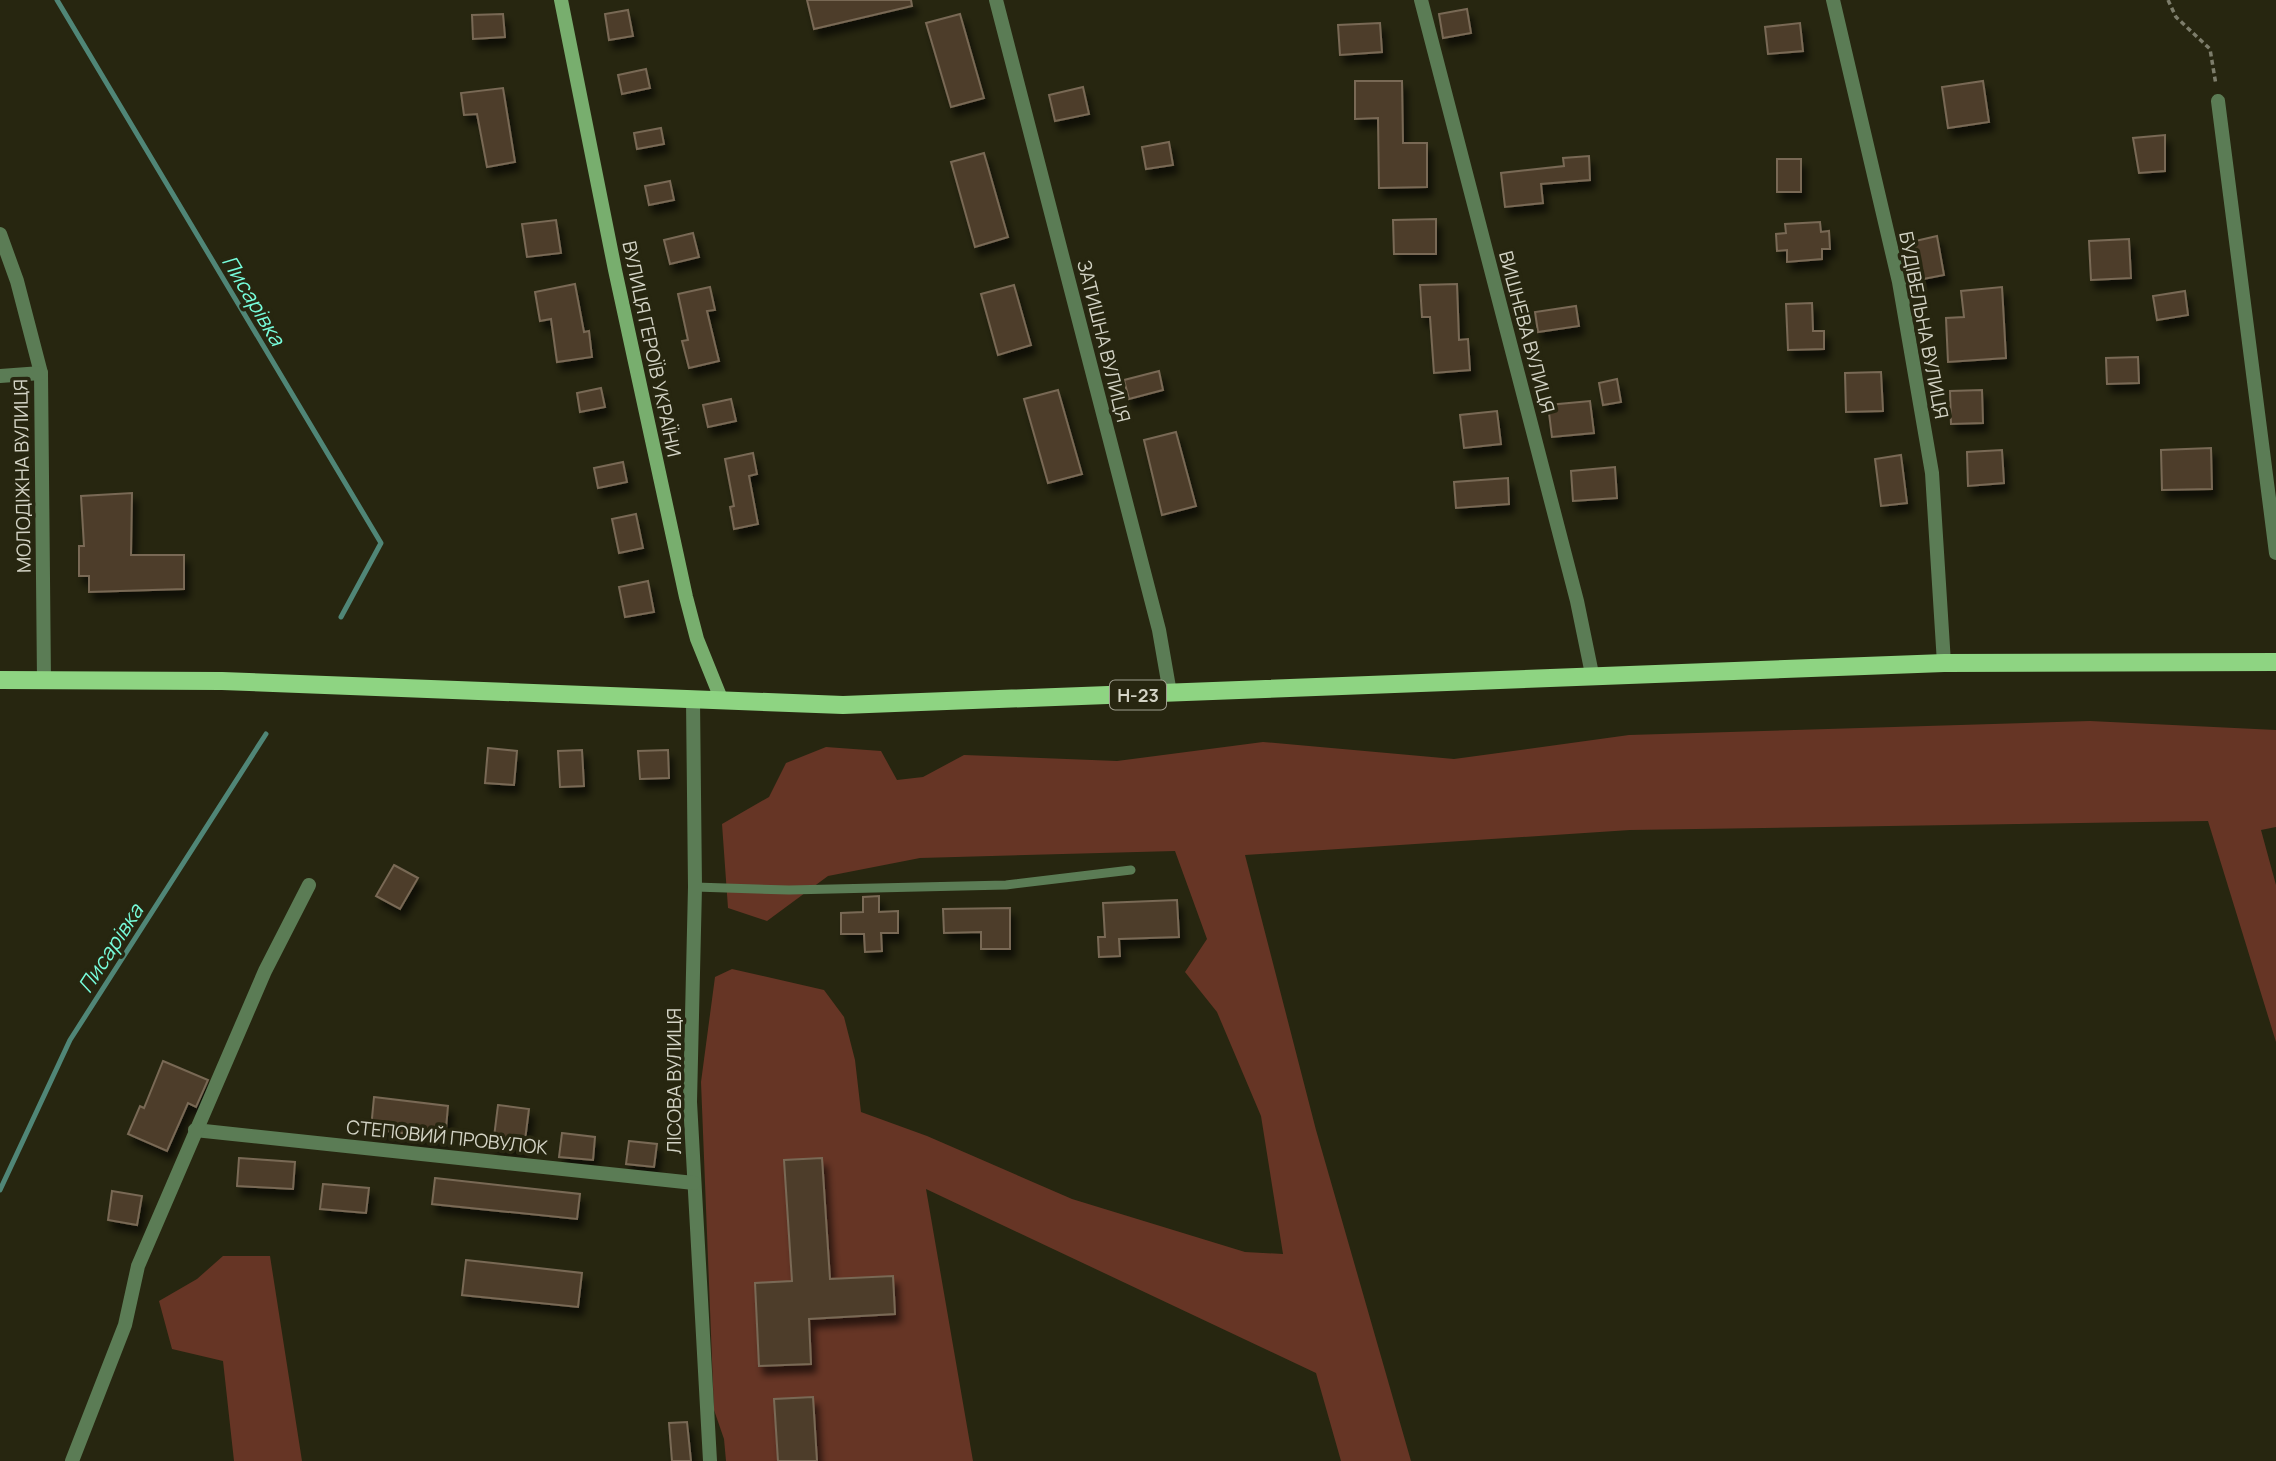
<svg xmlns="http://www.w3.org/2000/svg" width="2276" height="1461" font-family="Manrope,sans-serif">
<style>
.green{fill:#663525}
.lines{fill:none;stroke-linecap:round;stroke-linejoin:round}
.stream{stroke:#508677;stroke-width:5}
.building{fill:#4d3e2b;stroke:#796955;stroke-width:2;filter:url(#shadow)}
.path{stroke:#7d7d6b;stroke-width:3.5;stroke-dasharray:5 3.5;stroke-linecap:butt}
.lane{stroke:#5b7c55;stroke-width:9}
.street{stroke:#5b7c55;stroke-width:14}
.secondary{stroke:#78ae6e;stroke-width:14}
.primary{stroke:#8ed482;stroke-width:18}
.labels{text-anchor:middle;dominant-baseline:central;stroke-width:7;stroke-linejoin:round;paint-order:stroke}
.shield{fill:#272610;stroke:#9f9f8f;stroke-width:2}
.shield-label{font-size:18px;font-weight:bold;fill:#d3d3c5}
.street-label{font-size:19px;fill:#d3d3c5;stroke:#272610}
.water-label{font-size:21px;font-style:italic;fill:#77fcdb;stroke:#272610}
</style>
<defs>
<filter id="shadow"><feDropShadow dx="4.5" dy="8" stdDeviation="3.5" flood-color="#0009"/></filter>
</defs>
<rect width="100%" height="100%" fill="#272610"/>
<g class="green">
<polygon points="2090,721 2276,730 2276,827 2261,830 2276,885 2276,1042 2208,821 1630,830 1245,855 1316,1130 1411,1461 1341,1461 1316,1373 926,1189 973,1461 726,1461 724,1439 714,1410 701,1082 715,977 732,969 824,990 844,1017 855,1060 861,1112 927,1136 1072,1199 1245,1252 1283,1254 1261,1116 1217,1012 1185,972 1207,939 1175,851 920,858 828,876 767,921 728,908 722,824 769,797 786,763 826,747 881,751 897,780 923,777 964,755 1117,761 1263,742 1454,759 1629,735"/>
<polygon points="223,1256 270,1256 302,1461 234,1461 223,1361 172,1349 159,1301 197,1279"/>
</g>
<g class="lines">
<g class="stream">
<polyline points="57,0 381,543 341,617"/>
<polyline points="0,1190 70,1040 266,734"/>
</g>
</g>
<g class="building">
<polygon points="807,0 911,0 912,6 814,29"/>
<polygon points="1467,9 1471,33 1443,38 1439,14"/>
<polygon points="628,10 633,36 609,40 605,14"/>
<polygon points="503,14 505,37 473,39 472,15"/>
<polygon points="960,14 984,98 951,107 926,23"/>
<polygon points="1380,23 1382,52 1340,55 1338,25"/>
<polygon points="1800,23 1803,51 1768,54 1765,27"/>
<polygon points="646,69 650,88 622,94 618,75"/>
<polygon points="1355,81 1402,81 1403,143 1427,143 1427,187 1379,188 1378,118 1355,119"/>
<polygon points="1983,81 1989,122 1948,128 1942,87"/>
<polygon points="1083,87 1089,114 1055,121 1049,95"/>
<polygon points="503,88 515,162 487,167 477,114 464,115 461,93"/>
<polygon points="661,128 664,144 637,149 634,133"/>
<polygon points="2165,135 2165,171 2139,173 2133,138"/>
<polygon points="1169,142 1173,165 1146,169 1142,147"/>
<polygon points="984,153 1008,237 975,247 951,162"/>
<polygon points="1589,156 1590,180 1541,184 1543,203 1505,207 1501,173 1564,166 1563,158"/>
<rect x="1777" y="159" width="24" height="33"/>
<polygon points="670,181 674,200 649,205 645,186"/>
<polygon points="1436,219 1436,254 1394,254 1393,220"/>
<polygon points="556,220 561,253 527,257 522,224"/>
<polygon points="1820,222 1821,232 1829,231 1830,249 1822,249 1822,259 1787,262 1787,250 1777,251 1776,234 1786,233 1785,224"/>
<polygon points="693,233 699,257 670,264 664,240"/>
<polygon points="1937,236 1944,275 1918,280 1911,242"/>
<polygon points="2129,239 2131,278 2091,280 2089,241"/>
<polygon points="575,284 584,332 589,331 592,357 557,362 551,319 540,321 535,292"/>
<polygon points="1457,284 1459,340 1468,339 1470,370 1434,373 1430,317 1422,317 1420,285"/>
<polygon points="1014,285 1031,345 998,355 981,294"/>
<polygon points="710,287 715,310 707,311 719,361 689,368 682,341 688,340 678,294"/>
<polygon points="2002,287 2006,358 1948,362 1946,318 1964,317 1961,291"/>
<polygon points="2185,291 2188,315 2157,320 2153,296"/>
<polygon points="1812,303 1813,331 1824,331 1824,349 1788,350 1786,304"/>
<polygon points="1576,306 1579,326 1538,332 1535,312"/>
<polygon points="2138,357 2139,383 2107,384 2106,358"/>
<polygon points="1159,371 1163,390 1129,399 1124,380"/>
<polygon points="1881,372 1883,411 1846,412 1845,373"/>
<polygon points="1617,379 1621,402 1603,405 1599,383"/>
<polygon points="601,388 605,407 580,412 577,393"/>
<polygon points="1058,390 1082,474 1048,483 1024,399"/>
<polygon points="1982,390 1983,423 1951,424 1950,391"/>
<polygon points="731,399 736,421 708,427 703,405"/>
<polygon points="1590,401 1594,433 1552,437 1548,405"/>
<polygon points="1497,411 1501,444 1464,448 1460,415"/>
<polygon points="1176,432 1196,506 1162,515 1144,440"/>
<polygon points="2211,448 2212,489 2162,490 2161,450"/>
<polygon points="2002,450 2004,483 1968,486 1967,452"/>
<polygon points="753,453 757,474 749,476 758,524 734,529 730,507 734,506 725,459"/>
<polygon points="1901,455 1907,503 1881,506 1875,459"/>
<polygon points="623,462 627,482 598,488 594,468"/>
<polygon points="1615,467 1617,498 1573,501 1571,471"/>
<polygon points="1508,478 1509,504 1456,508 1454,482"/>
<polygon points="132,493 131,555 184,555 184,589 89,592 89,576 79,576 79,546 84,546 81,496"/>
<polygon points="636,514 643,548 619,553 612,519"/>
<polygon points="648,581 654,612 625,617 619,587"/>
<polygon points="488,748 517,751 514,785 485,783"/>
<polygon points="582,750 584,786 560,787 558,751"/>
<polygon points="668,750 669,778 640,779 638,751"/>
<polygon points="394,865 418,878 400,909 376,896"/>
<polygon points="879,896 879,912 898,911 898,933 881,933 882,951 865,952 864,934 841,934 841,913 863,912 863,897"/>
<polygon points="1177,900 1179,937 1119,939 1120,956 1099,957 1098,937 1105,937 1103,903"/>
<polygon points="1010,908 1010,949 981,949 981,932 944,933 943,909"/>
<polygon points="163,1061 208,1080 196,1107 188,1103 167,1151 128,1134 140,1106 144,1108"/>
<polygon points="374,1097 448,1106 445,1139 371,1129"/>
<polygon points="498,1105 529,1109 524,1148 493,1145"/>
<polygon points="562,1133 595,1137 593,1160 559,1157"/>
<polygon points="629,1141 657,1144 654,1167 626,1164"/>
<polygon points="239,1158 295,1162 293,1189 237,1186"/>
<polygon points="822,1158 830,1279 893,1276 895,1314 809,1319 811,1364 759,1366 755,1283 792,1281 784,1160"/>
<polygon points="435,1178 580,1194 577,1219 432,1204"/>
<polygon points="323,1184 369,1188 366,1213 320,1209"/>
<polygon points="112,1191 142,1196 137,1225 108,1220"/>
<polygon points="466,1260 582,1273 578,1307 462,1295"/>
<polygon points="813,1397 817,1461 778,1461 774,1399"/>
<polygon points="687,1422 691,1461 672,1461 669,1423"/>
</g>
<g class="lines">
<polyline class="path" points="2168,0 2176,17 2210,49 2216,85"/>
<polyline class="lane" points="695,887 789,890 1006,885 1131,870"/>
<g class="street">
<polyline points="996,0 1159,630 1170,693"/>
<polyline points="1421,0 1577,601 1592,674"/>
<polyline points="1833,0 1899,282 1932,473 1944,663"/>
<polyline points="2218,101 2276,553"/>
<polyline points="0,234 17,281 41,373 44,680"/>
<polyline points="0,376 41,373"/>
<polyline points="693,700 695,887 690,1102 710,1461"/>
<polyline points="195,1130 694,1183"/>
<polyline points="72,1461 125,1325 138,1266 265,971 309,885"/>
</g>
<polyline class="secondary" points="561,0 615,270 686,597 697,639 722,701"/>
<polyline class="primary" points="0,680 222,681 843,705 1944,663 2276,662"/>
</g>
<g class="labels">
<rect class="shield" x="1110" y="680.5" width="56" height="29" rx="5"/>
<g class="shield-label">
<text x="1138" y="695">Н-23</text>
</g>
<g class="street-label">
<text transform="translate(1924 325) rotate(79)">БУДІВЕЛЬНА ВУЛИЦЯ</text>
<text transform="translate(1527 332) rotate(75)">ВИШНЕВА ВУЛИЦЯ</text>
<text transform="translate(1104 341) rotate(76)">ЗАТИШНА ВУЛИЦЯ</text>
<text transform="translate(652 349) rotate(78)">ВУЛИЦЯ ГЕРОЇВ УКРАЇНИ</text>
<text transform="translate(22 476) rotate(-91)">МОЛОДІЖНА ВУЛИЦЯ</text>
<text transform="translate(674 1081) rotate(-90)">ЛІСОВА ВУЛИЦЯ</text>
<text transform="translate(447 1137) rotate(6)">СТЕПОВИЙ ПРОВУЛОК</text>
</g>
<g class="water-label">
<text transform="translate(254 300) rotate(59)">Писарівка</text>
<text transform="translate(110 948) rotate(-57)">Писарівка</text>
</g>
</g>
</svg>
